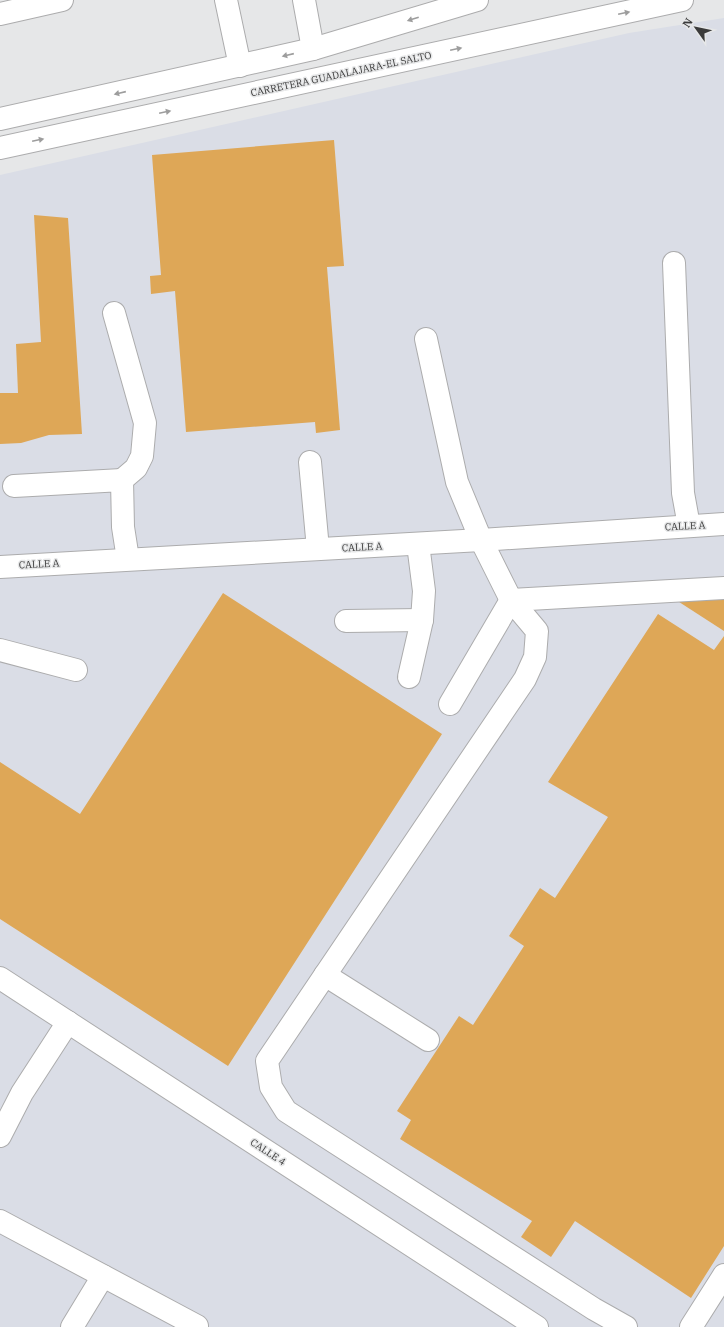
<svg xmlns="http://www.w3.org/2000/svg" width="724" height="1327" font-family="'IBM Plex Serif',serif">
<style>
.built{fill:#dadde6}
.building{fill:#dea757}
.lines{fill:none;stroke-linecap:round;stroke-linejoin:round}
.minor-casing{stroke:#acacad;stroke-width:24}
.major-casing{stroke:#acacad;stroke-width:24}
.minor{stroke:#fff;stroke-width:22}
.major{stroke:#fff;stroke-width:22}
.oneway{fill:#9d9d9d}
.labels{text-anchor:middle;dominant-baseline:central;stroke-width:3;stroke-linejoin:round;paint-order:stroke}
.street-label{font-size:10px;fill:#3b3b3b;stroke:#e6e7e8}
</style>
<rect width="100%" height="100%" fill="#e6e7e8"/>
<polygon class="built" points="724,18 724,1327 0,1327 0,175 629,33"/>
<g class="building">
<polygon points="334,140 344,266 327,267 340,430 316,433 315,422 186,432 175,291 151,294 150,276 161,275 152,155"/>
<polygon points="34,215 68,218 82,434 49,435 21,443 0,444 0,393 18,393 16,344 41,342"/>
<polygon points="223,593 442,734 228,1066 0,919 0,762 80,814"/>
<polygon points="724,598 724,631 676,600"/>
<polygon points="658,614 714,650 724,636 724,1246 691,1298 575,1221 551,1257 521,1237 532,1221 400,1139 411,1120 397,1111 459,1016 473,1025 524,946 509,936 540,888 555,898 608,817 548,782"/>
</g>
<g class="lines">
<g class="minor-casing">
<g id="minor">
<polyline points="226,0 240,66"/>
<polyline points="304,0 313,49"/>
<polyline points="0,14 62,0"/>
<polyline points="674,263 683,493 689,526"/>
<polyline points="114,313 145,423 142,456 136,468 122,480"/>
<polyline points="426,339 457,482 481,540 511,600 537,631 535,657 525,679 267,1061 271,1087 286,1111 594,1309 626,1327"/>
<polyline points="310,462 318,549"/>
<polyline points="14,486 122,480 123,527 128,559"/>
<polyline points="0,567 481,540 724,524"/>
<polyline points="511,600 724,588"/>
<polyline points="346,621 422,620"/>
<polyline points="0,650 76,670"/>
<polyline points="409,677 422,620 424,591 418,544"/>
<polyline points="450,704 511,600"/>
<polyline points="325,975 428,1040"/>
<polyline points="0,978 537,1327"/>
<polyline points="0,1136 22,1093 68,1022"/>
<polyline points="0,1221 197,1326"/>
<polyline points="72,1327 103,1276"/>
<polyline points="691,1327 724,1275"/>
</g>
</g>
<g class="major-casing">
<g id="major">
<polyline points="0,119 313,49 477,0"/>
<polyline points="0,148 682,0"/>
</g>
</g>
<use href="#minor" class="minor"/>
<use href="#major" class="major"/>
</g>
<defs><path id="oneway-solid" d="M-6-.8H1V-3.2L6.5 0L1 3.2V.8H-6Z"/></defs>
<g class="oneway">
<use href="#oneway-solid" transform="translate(624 13) rotate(-12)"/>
<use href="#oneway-solid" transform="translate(413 19) rotate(163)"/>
<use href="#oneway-solid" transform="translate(456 49) rotate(-12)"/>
<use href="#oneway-solid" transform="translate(288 55) rotate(167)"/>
<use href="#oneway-solid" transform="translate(120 93) rotate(167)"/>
<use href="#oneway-solid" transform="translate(165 112) rotate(-12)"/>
<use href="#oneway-solid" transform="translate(38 140) rotate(-12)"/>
</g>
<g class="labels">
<g class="street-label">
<text transform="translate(341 74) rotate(-12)">CARRETERA GUADALAJARA-EL SALTO</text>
<text transform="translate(685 526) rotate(-3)">CALLE A</text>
<text transform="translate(362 547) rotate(-3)">CALLE A</text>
<text transform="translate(39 564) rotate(-3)">CALLE A</text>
<text transform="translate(268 1152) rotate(33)">CALLE 4</text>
</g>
</g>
<g transform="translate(696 28) rotate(303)" stroke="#e6e7e8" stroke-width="3" paint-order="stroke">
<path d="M0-3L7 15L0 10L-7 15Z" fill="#3b3b3b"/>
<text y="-6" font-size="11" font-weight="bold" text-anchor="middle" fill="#3b3b3b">N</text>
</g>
</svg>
